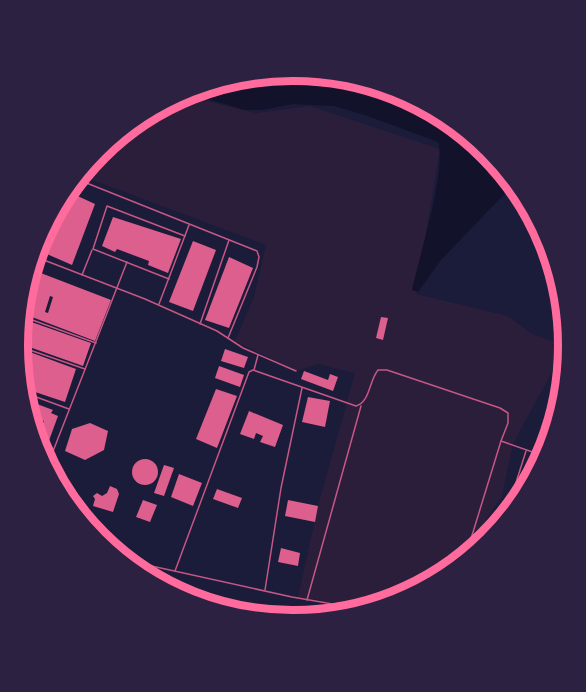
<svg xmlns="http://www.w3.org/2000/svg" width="586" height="692" font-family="Overpass,sans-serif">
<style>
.green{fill:#2a1e3b}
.water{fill:#12122b}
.building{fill:#dd5f8e;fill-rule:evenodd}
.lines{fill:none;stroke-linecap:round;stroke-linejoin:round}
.service{stroke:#c65784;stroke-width:1.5}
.rim{fill:none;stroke:#ff6b9d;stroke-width:8}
</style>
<rect width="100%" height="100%" fill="#1b1b3a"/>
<polygon class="green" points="183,95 256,113 310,106 440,149 416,294 508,316 532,334 566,346 513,444 502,496 459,560 398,600 361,607 298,597 318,506 355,373 318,364 296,371 235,341 254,297 266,245 82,176 99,151"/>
<path class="water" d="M293 71 399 92 488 152 511 187 441 260 418 292 412 290C419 258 447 168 438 142L368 116 334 106 293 104 262 110H245L187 93Z"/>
<g class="building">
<polygon points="71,193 95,204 72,265 40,251 50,224"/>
<polygon points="113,217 181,239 168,273 148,265 149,261 117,249 115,252 102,246"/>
<polygon points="193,241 216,250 193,311 169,302"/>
<polygon points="229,257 253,268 229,328 205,320"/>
<path d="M33 270 111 300 95 341 24 314ZM50 296 53 297 48 313 45 312Z"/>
<polygon points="381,317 388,318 383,340 376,338"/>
<polygon points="23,319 91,343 83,366 18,343"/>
<polygon points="19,348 76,369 65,402 26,389"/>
<polygon points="225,349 248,357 244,368 221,361"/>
<polygon points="219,366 244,375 240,387 215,378"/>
<polygon points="304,371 328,380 330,374 338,377 333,391 301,379"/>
<polygon points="216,389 237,396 217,448 196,439"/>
<polygon points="308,397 330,401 325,427 302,422"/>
<polygon points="29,401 53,410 51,413 58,416 43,457 39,451 37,440 44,421 32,417"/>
<polygon points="249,411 283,425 275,447 260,442 263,436 256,433 254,439 240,434"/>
<polygon points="547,413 554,415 552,429 543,426"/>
<polygon points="90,423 108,431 104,450 85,460 65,451 72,429"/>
<circle cx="145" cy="472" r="13"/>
<polygon points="164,465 174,468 164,496 154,493"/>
<polygon points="179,474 202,483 193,506 171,497"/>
<polygon points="110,486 117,489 119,494 113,512 93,506 95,499 93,496 97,493 102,496 107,493"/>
<polygon points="217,489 242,498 238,508 213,499"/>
<polygon points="143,500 157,505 150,522 136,517"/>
<polygon points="288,500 318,506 315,522 285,516"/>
<polygon points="281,548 300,553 298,566 278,562"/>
</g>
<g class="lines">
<g class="service">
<polyline points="79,180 257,251 259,257 257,267 228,338"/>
<polyline points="36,257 145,299 217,331 243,348 296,371"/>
<polyline points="82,275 92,250"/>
<polyline points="169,279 93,249 107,206 185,236"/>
<polyline points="159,304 189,225"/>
<polyline points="24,317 96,343"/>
<polyline points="200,324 229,240"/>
<polyline points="18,346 85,369"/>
<polyline points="254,370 258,355"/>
<polyline points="28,394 69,409"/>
<polyline points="48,464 127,262"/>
<polyline points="507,511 526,451"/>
<polyline points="466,555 501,441"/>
<polyline points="129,561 292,597 356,608"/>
<path d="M175 571 246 380 249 372 253 370 356 406C370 402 369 381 378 370H387L500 408 508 413V423L501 441 544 456"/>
<polyline points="265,590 281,488 302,388"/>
<polyline points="307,600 361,406"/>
</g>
</g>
<path d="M0 0H586V692H0ZM292 81H294A264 264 0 0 1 558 345V346A264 264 0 0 1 294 610H292A264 264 0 0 1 28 346V345A264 264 0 0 1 292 81Z" fill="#2d2142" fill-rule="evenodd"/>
<path class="rim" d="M292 81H294A264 264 0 0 1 558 345V346A264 264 0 0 1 294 610H292A264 264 0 0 1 28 346V345A264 264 0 0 1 292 81Z"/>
</svg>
